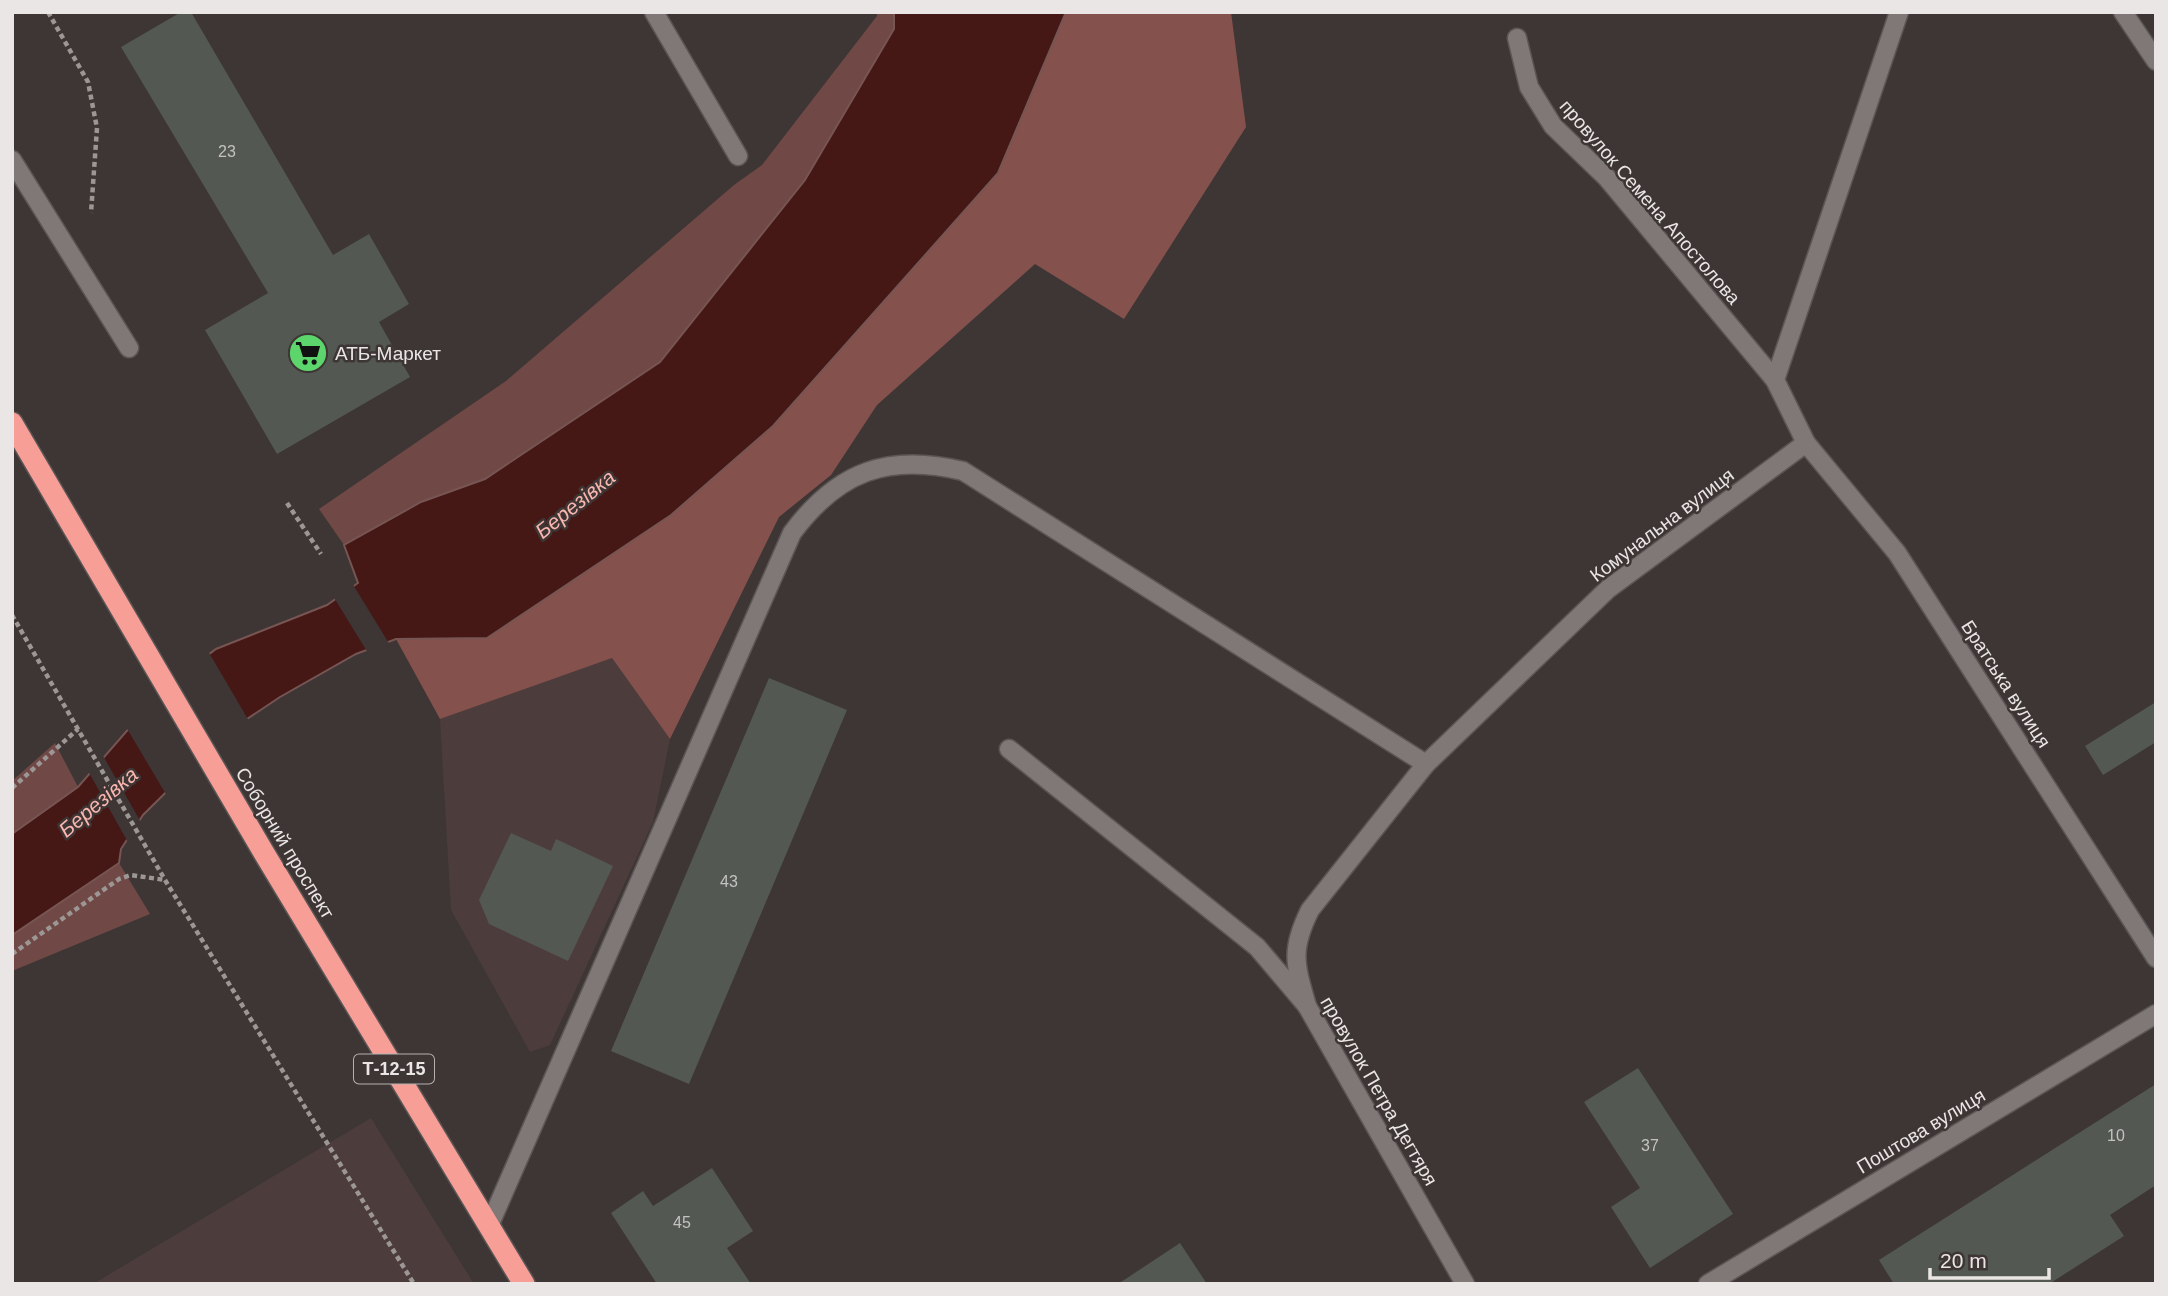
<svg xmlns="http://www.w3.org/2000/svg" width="2168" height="1296" font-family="Arial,sans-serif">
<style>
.built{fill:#4c3d3c}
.green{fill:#704946}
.forest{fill:#85514d}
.water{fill:#451715;stroke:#765553;stroke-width:2}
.pier{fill:#3d3635}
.building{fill:#535853}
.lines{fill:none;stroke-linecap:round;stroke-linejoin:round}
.minor-casing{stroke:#5b5555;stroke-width:21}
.highway-casing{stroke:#5b5555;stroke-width:24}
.path{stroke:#9c9695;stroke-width:4.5;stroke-dasharray:5 3.5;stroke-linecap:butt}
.minor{stroke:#807877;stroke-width:18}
.highway{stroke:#f79f97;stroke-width:21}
.labels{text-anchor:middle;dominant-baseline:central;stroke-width:5;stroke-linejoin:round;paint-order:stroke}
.number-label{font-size:16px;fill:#c4c2c0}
.shield{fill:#3d3635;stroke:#b6b1b0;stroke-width:2}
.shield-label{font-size:18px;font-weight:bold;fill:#eae6e5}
.street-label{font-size:19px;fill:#eae6e5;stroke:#3d3635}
.poi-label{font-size:19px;fill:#eae6e5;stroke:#3d3635;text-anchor:start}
.water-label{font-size:21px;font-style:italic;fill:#f9b5ae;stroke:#3d3635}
</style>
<rect width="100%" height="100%" fill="#3d3635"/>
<g class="built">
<polygon points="612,658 670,739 653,822 550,1045 530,1052 451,910 440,719"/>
<polygon points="371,1118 474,1284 93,1284"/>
</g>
<g class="green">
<polygon points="877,12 894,12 894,29 805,180 660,362 485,479 421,502 344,545 319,509 506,381 734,185 762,165 877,16"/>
<polygon points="55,743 78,787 12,834 12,781"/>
<polygon points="119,863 150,914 12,971 12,935"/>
</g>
<polygon class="forest" points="1066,12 1231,12 1246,127 1124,319 1035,264 877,405 831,475 779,517 670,739 612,658 440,719 396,639 487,638 671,515 773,426 997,173"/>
<polygon class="water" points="894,12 1066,12 998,173 773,426 671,515 487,638 396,639 356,654 280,697 226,733 143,815 121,849 119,863 12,935 12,834 78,787 145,710 183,674 216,649 327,605 358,583 344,545 421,502 485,479 660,362 805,180 894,29"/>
<g class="pier">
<polygon points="352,583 390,645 368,653 333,596"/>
<polygon points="208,651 249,721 228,736 167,796 126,727 181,671"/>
<polygon points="102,754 142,824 129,844 88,771"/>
</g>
<g class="building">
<polygon points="181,12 191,12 333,255 369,234 409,304 379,322 410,377 277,454 205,330 268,293 121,47"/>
<polygon points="769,678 847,710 689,1084 611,1051"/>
<polygon points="2156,702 2156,742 2103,775 2085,746"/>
<polygon points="511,833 551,851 556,839 613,866 568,961 489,924 479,900"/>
<polygon points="1638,1068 1733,1214 1650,1268 1611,1207 1640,1188 1584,1102"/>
<polygon points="2156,1084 2156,1185 2110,1215 2124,1236 2049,1284 1894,1284 1879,1260"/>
<polygon points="712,1168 753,1231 727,1248 751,1284 657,1284 611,1213 643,1191 653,1206"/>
<polygon points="1180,1243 1207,1284 1118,1284"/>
</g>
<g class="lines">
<g class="minor-casing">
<g id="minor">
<polyline points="654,12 738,156"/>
<polyline points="2123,12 2156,61"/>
<polyline points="1517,38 1529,87 1553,126 1607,178 1775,380"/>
<polyline points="12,160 129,348"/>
<polyline points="1806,443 1897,553 2156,958"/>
<polyline points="1009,749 1257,947 1307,1006 1465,1284"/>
<path d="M1307 1006C1295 964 1290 950 1310 910L1426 764 1608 589 1806 443 1775 380 1899 12"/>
<path d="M489 1226 792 533C838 471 888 453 963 471L1426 764"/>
<polyline points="1708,1284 2156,1014"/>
</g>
</g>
<g class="highway-casing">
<polyline id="highway" points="12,423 264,853 524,1284"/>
</g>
<g class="path">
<polyline points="48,12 88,82 97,128 91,213"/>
<polyline points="287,503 321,554"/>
<polyline points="12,615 165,880 414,1284"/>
<polyline points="12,788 78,729"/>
<polyline points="12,954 119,879 131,875 165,880"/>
</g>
<use href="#minor" class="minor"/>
<use href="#highway" class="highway"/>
</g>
<defs>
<g id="supermarket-disc" transform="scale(2.0125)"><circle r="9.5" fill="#5cd56d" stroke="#3d3635"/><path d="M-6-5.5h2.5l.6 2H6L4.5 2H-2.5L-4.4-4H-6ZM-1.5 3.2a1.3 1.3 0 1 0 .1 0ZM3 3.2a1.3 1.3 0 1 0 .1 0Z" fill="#111"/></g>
</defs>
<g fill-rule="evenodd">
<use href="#supermarket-disc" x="308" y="353"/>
</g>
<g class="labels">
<g class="number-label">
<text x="227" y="151">23</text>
<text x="729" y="881">43</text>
<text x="2116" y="1135">10</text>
<text x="1650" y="1145">37</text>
<text x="682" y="1222">45</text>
</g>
<rect class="shield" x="354" y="1054.5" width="80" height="29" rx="5"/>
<g class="shield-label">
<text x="394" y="1069">Т-12-15</text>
</g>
<g class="street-label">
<text transform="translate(1650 202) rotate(49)">провулок Семена Апостолова</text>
<text transform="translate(1662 525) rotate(-37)">Комунальна вулиця</text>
<text transform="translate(2006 684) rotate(57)">Братська вулиця</text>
<text transform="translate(285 843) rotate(59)">Соборний проспект</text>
<text transform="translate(1379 1091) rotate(60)">провулок Петра Дегтяря</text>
<text transform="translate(1921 1131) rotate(-31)">Поштова вулиця</text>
</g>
<g class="poi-label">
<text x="335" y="353">АТБ-Маркет</text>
</g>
<g class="water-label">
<text transform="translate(575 504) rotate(-39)">Березівка</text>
<text transform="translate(98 802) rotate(-40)">Березівка</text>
</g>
</g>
<rect width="2168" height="1296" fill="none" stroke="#eae6e5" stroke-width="28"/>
<path d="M1930 1268v10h119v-10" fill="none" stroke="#eae6e5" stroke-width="3.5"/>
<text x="1940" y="1268" font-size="21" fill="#eae6e5" stroke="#3d3635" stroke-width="5" paint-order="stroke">20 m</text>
</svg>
